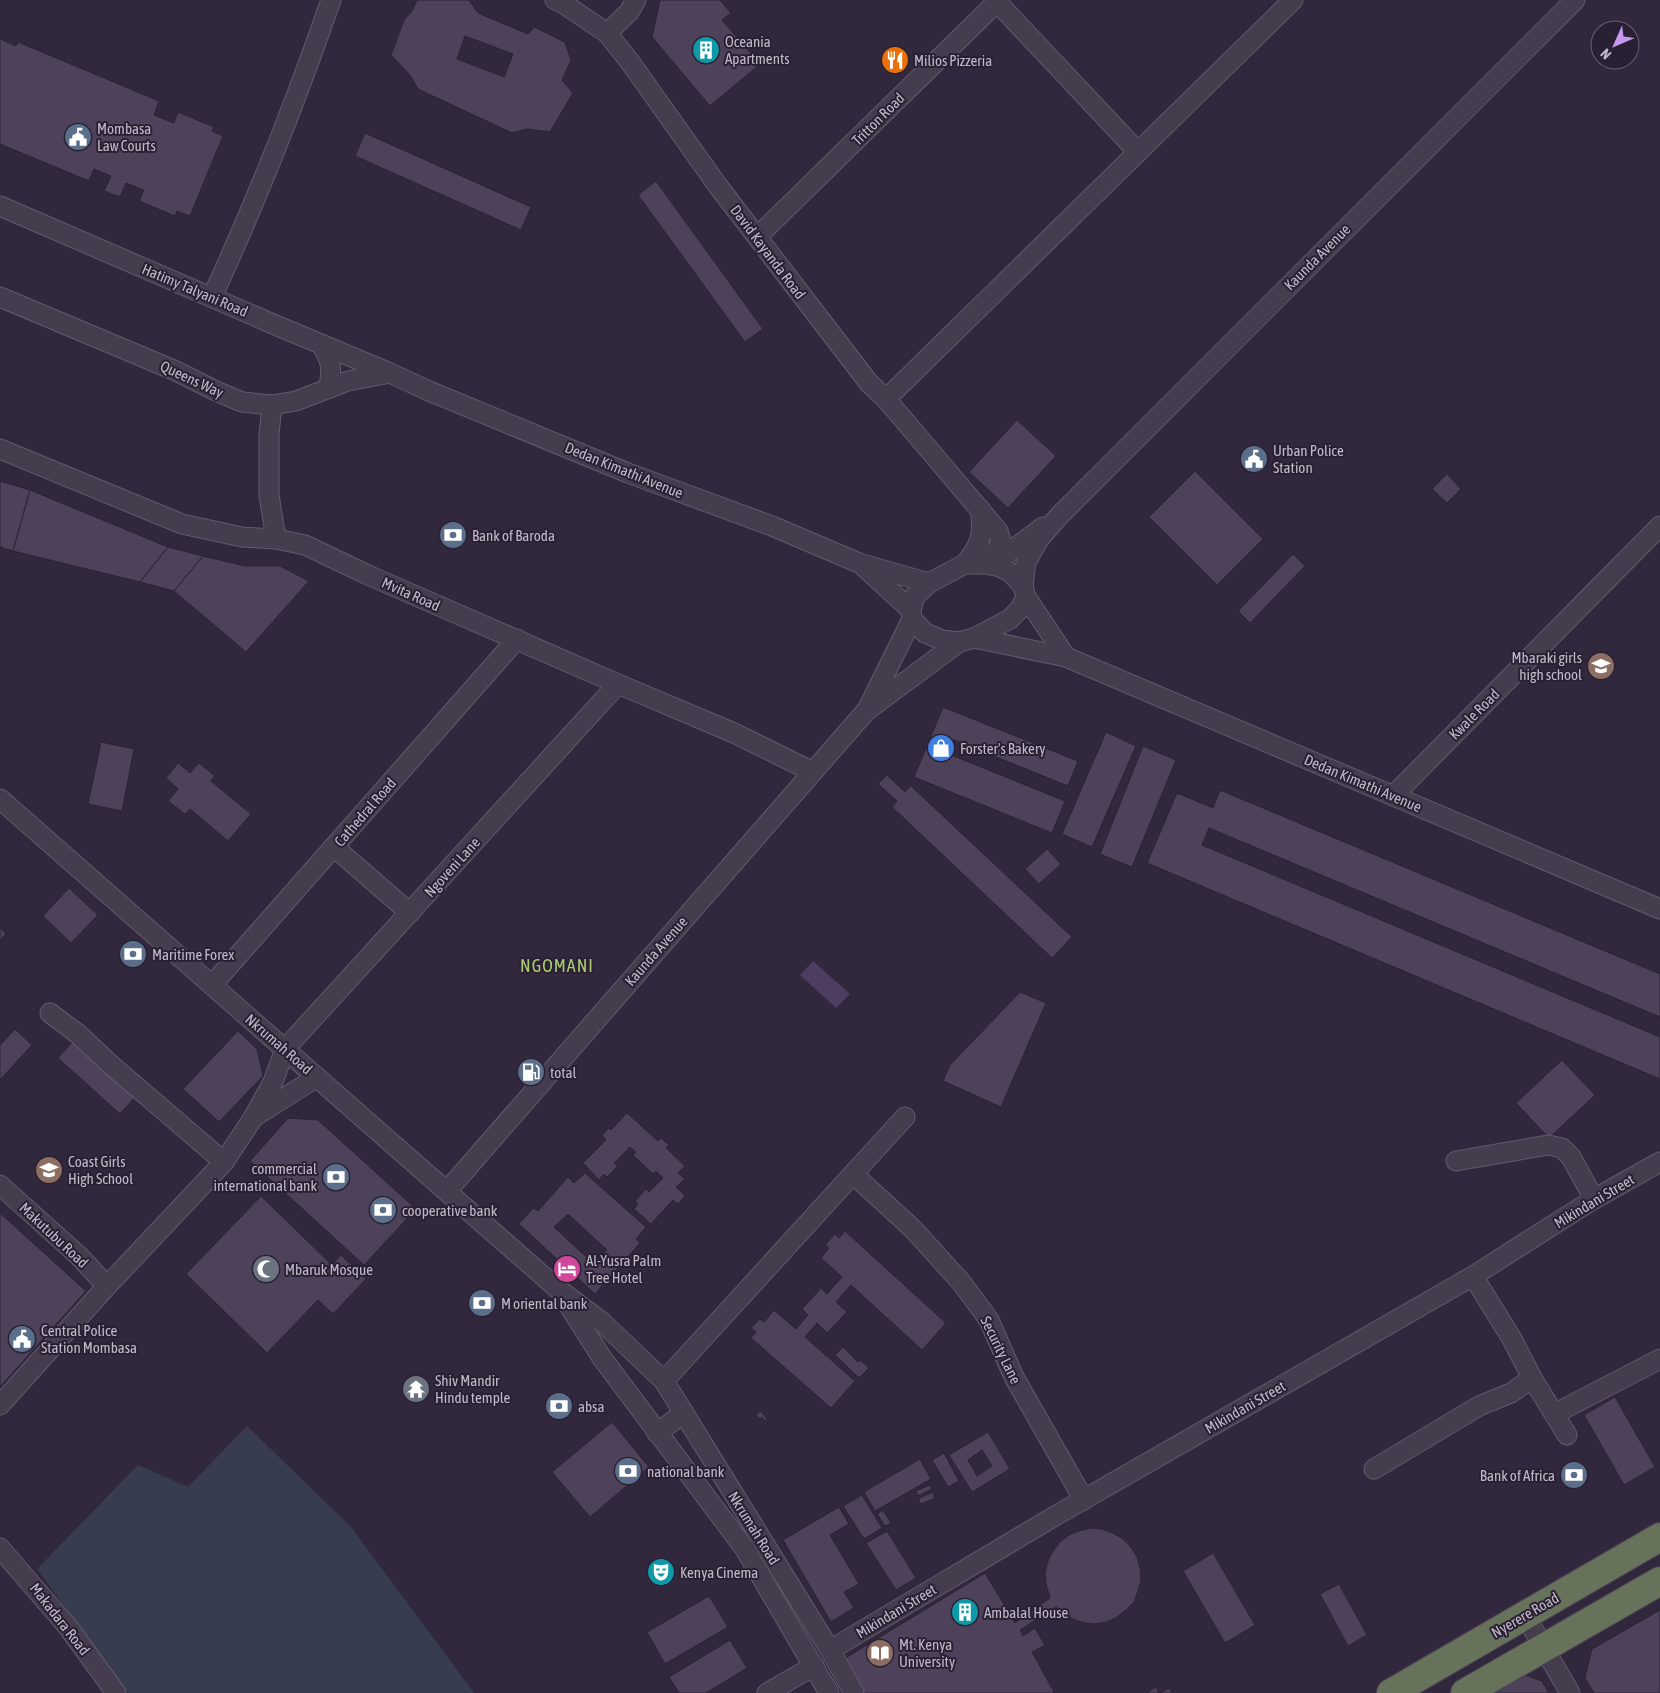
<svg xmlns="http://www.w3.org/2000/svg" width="1660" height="1693" font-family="'Asap Condensed',sans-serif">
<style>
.green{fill:#373d4f}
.water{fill:#4e3c61}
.building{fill:#4e425b;stroke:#2c2235;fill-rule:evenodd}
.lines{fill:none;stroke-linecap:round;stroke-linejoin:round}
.minor-casing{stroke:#635a6b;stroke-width:21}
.highway-casing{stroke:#4d4355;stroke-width:30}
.minor{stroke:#453c4e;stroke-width:19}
.highway{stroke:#66735a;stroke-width:28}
.labels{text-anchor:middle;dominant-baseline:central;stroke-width:4;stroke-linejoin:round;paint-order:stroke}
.poi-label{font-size:15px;fill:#c1b8c8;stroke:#2a2033;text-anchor:start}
.street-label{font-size:15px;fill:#c1b8c8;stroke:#2a2033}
.quarter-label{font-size:18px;letter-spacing:1px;fill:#accb71;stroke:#2a2033}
</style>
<rect width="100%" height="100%" fill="#32283d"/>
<polygon class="green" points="247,1426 351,1527 474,1693 128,1693 37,1569 138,1465 188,1487"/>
<polygon class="water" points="813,961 850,994 836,1008 800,975"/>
<g class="building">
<path d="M417 0H469L478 13 528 34 534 27 565 42 571 60 562 80 573 93 550 132 527 129 512 133 418 89 410 75 391 55 404 20 412 11ZM465 36 513 54 504 77 457 59Z"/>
<polygon points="660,0 720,0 731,13 722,20 760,64 710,106 652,37"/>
<polygon points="0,39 16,46 18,42 159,101 154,115 174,123 178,112 214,127 212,131 223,136 190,216 177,211 175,216 139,201 144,190 126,183 120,197 104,191 111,176 94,169 89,181 0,144"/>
<polygon points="365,133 531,207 521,230 355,156"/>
<polygon points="656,181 763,329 745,342 638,195"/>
<polygon points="1017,420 1056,456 1008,508 969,472"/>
<polygon points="1195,471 1263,539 1217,585 1149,517"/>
<polygon points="1447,474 1461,489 1447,503 1432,489"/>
<polygon points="0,481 30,490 13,551 0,547"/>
<polygon points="30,490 168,547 140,582 13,551"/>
<polygon points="168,547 203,556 174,591 140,582"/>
<polygon points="1293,554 1305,566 1250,623 1238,611"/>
<polygon points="203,556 245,566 280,566 309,581 246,652 174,591"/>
<polygon points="943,707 1078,761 1068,786 954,740 949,754 1065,801 1052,833 914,777"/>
<polygon points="1106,732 1136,746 1092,847 1062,834"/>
<polygon points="101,742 134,749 122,811 88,804"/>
<polygon points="1143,746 1176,760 1132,867 1100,854"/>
<polygon points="178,763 190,773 199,763 215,776 211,781 251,814 228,841 190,809 185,814 168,801 178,789 166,778"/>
<polygon points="887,775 905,792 911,786 1072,937 1052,958 892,807 897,801 878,784"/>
<polygon points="1220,790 1660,974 1660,1017 1209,828 1202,845 1660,1037 1660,1079 1147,863 1177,793 1213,808"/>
<polygon points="1047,849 1061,864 1039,884 1025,869"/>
<polygon points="69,888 98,915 71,943 43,916"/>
<polygon points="0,927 6,934 0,940"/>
<polygon points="1020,992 1046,1003 1001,1107 943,1081 950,1065"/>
<polygon points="15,1029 32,1045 0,1080 0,1045"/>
<polygon points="238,1031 257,1049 263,1076 219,1122 183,1089"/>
<polygon points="74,1040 136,1096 120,1114 58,1058"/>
<polygon points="1562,1060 1595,1095 1549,1138 1516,1103"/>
<polygon points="627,1113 658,1141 661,1138 669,1145 666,1148 685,1166 678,1173 685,1179 676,1187 685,1196 678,1204 673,1200 651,1224 634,1209 638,1204 635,1201 646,1189 649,1192 663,1178 656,1171 653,1174 633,1155 636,1152 630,1147 614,1163 618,1166 607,1177 604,1174 599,1180 583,1163 606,1140 602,1135 609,1128 611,1130"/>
<polygon points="288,1118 318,1120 416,1209 364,1265 250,1161"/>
<path d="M585 1173 646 1227 636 1239 640 1243 595 1294 519 1224 533 1208 538 1211 568 1177 574 1183ZM568 1214 607 1250 594 1264 554 1227Z"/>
<polygon points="261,1196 332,1265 341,1255 366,1279 333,1314 318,1300 267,1353 186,1274"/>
<polygon points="0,1213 86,1291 0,1387"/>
<polygon points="845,1231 946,1323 922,1350 851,1285 836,1302 847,1312 827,1333 817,1323 805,1337 855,1381 831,1408 751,1338 756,1332 751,1328 760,1319 764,1322 774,1310 796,1329 808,1315 802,1309 821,1288 827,1294 842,1277 821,1258 829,1248 825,1245 835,1234 839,1238"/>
<polygon points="843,1347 858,1362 860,1360 869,1368 859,1378 835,1355"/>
<polygon points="1615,1397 1655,1467 1624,1485 1584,1415"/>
<polygon points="761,1411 767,1419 765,1421 762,1417 760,1419 756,1415"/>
<polygon points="612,1422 649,1467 590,1517 552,1472"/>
<path d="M988 1432 1010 1469 972 1492 949 1455ZM982 1450 992 1466 977 1476 968 1460Z"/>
<polygon points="944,1453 959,1481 948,1487 932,1460"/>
<polygon points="920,1459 931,1479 875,1511 864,1492"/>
<polygon points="930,1485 932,1489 918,1496 916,1491"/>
<polygon points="933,1492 935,1498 921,1504 918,1499"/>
<polygon points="862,1495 882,1528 864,1539 843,1506"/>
<polygon points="839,1507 849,1524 830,1535 859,1584 844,1592 854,1608 831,1622 783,1540"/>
<polygon points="883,1510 891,1523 885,1526 877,1514"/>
<polygon points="1091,1528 1102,1529 1113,1533 1123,1539 1131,1547 1137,1557 1140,1568 1141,1580 1138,1591 1134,1602 1126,1610 1117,1617 1107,1622 1095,1624 1084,1623 1073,1619 1056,1607 1020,1630 1023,1636 1035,1628 1045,1645 1032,1652 1054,1692 1052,1693 858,1693 839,1662 985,1573 1015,1623 1050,1598 1046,1584 1045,1573 1048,1561 1053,1551 1060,1542 1069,1535 1079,1531"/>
<polygon points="887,1531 916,1578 896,1590 866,1543"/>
<polygon points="1213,1553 1255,1625 1225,1643 1183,1571"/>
<polygon points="1339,1584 1367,1635 1348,1646 1320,1594"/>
<polygon points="709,1596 728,1627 665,1664 647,1632"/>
<polygon points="1660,1610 1660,1693 1594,1693 1585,1678 1592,1649"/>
<polygon points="730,1640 747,1668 706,1693 679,1693 669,1677"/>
<polygon points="1525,1675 1542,1681 1549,1693 1493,1693"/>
<polygon points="1156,1687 1159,1693 1146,1693"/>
<polygon points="1169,1688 1172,1693 1160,1693"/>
</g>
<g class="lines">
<g class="minor-casing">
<g id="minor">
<polyline points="555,0 564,4 607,33 630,62 718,186 869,383 886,399 998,531 1001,542 1000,545 986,564"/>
<polyline points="997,2 1138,152"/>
<polyline points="607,33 629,12 636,0"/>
<polyline points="0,206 273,324 390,373 429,391 628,473 772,526 859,563 929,583"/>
<polyline points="757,237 999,0"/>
<polyline points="0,297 176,371 216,391 242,402 272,405 296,401 348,381 390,373"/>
<path d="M212 297C257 200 296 101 331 0"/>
<path d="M321 344C332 362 332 367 329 388"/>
<polyline points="886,399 1293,0"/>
<polyline points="272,405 269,435 269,495 276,539"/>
<polyline points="0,449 182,524 242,537 276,539 305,545 368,575 618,684 734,733 813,772"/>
<path d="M965 564C981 544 984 535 980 509"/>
<polyline points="993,564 1043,527"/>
<polyline points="862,565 911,610"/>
<polyline points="1023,586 1026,562 1039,539 1060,515 1575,0"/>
<polyline points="1026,597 1020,609 1010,619 974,638 959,642 942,640 925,633 912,619 911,610 915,596 929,583 965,564 986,564 1000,567 1011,573 1023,586 1026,597 1066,657"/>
<polyline points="974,638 1066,657 1660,909"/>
<polyline points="868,708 912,619"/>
<polyline points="1393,796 1660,526"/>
<polyline points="0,799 486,1226 558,1289 602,1322 664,1381 830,1650 854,1693"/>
<polyline points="334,847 410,913"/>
<polyline points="212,985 517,639"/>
<polyline points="50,1013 78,1034 111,1065 224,1162"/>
<polyline points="254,1117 317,1077"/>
<polyline points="1456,1161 1548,1145 1562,1148 1571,1157 1594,1199"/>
<polyline points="853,1174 913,1229 961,1282 989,1320 1014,1377 1084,1500"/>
<polyline points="0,1185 79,1256 107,1286"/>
<polyline points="447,1191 866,711 959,642"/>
<polyline points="1473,1276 1512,1339 1532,1378 1567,1435"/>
<polyline points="564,1298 602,1358 745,1549 829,1693"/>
<polyline points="664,1381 905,1117"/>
<polyline points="0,1405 107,1286 224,1162 253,1118 273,1082 285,1049 618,684"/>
<polyline points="1554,1414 1660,1359"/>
<polyline points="657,1433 684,1413"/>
<polyline points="1374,1469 1479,1406 1511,1393 1532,1378"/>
<polyline points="0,1548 68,1627 116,1693"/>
<polyline points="1525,1615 1570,1693"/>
<polyline points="830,1650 1055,1516 1473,1276 1594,1199 1660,1162"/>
<polyline points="767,1693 814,1666"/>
</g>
</g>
<g class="highway-casing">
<g id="highway">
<polyline points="1391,1693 1660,1537"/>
<polyline points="1465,1693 1660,1581"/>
</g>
</g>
<use href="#minor" class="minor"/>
<use href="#highway" class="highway"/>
</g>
<defs>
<g id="building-disc" transform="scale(1.4375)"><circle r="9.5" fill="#0f9aa8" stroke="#2a2033"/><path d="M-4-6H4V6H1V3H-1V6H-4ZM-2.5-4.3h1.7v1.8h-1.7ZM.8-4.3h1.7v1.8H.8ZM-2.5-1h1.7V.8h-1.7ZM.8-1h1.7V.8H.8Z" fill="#fff"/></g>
<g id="restaurant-disc" transform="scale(1.4375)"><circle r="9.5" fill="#e8710a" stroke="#2a2033"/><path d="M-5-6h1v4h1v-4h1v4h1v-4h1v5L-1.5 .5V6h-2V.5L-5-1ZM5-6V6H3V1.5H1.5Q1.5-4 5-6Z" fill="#fff"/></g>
<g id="civic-disc" transform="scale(1.4375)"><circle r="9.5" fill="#5c6f8a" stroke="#2a2033"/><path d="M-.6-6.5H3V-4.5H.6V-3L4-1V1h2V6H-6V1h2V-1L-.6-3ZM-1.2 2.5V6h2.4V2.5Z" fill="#fff"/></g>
<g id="bank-disc" transform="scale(1.4375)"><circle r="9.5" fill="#5c6f8a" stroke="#2a2033"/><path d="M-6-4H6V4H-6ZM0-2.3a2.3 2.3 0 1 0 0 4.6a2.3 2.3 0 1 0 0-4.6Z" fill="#fff"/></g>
<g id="school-disc" transform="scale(1.4375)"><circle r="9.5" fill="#8d6e63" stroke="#2a2033"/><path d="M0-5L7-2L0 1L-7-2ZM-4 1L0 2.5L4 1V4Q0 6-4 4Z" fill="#fff"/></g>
<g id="shop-disc" transform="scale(1.4375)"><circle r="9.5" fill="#3f7fe0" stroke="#2a2033"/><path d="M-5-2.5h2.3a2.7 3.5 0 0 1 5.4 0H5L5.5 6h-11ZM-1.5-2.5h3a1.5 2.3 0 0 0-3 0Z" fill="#fff"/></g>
<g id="fuel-disc" transform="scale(1.4375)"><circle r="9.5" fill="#5c6f8a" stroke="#2a2033"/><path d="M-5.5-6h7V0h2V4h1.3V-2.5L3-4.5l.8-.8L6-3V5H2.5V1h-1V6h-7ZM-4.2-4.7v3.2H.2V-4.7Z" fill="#fff"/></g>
<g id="mosque-disc" transform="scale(1.4375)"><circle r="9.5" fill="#6b7280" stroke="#2a2033"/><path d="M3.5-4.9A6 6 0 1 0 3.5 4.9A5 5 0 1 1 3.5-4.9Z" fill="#fff"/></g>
<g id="hotel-disc" transform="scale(1.4375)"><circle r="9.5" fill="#d1479c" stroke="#2a2033"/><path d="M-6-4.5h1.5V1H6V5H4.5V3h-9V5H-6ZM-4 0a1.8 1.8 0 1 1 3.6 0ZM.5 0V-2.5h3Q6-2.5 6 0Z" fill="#fff"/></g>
<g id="temple-disc" transform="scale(1.4375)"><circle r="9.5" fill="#6b7280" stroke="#2a2033"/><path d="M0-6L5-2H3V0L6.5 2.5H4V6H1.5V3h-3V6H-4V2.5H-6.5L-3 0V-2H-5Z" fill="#fff"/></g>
<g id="theatre-disc" transform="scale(1.4375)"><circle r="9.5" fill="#0f9aa8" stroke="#2a2033"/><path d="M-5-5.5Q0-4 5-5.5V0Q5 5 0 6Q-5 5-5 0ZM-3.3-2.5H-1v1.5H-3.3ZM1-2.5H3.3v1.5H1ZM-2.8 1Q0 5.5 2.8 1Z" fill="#fff"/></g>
<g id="library-disc" transform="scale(1.4375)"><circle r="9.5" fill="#8d6e63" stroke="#2a2033"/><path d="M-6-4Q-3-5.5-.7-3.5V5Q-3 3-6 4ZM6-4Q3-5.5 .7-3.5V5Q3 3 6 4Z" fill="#fff"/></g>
</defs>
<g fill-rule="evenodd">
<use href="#building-disc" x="706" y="50"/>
<use href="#restaurant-disc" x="895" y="60"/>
<use href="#civic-disc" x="78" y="137"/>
<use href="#civic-disc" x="1254" y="459"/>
<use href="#bank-disc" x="453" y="535"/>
<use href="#school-disc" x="1601" y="666"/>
<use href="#shop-disc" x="941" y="748"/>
<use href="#bank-disc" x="133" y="954"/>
<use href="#fuel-disc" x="531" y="1072"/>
<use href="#school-disc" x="49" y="1170"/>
<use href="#bank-disc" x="336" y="1177"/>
<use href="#bank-disc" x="383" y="1210"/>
<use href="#mosque-disc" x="266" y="1269"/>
<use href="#hotel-disc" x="567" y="1269"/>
<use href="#bank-disc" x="482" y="1303"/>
<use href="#civic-disc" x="22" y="1339"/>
<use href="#temple-disc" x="416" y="1389"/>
<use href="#bank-disc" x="559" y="1406"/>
<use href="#bank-disc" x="628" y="1471"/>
<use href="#bank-disc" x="1574" y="1475"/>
<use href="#theatre-disc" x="661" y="1572"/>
<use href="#building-disc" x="965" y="1612"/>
<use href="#library-disc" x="880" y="1653"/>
</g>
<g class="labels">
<g class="poi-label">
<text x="725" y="41">Oceania<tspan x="725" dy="17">Apartments</tspan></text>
<text x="914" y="60">Milios Pizzeria</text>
<text x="97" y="128">Mombasa<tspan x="97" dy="17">Law Courts</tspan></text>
<text x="1273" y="450">Urban Police<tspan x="1273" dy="17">Station</tspan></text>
<text x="472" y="535">Bank of Baroda</text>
<text x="1582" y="657" text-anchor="end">Mbaraki girls<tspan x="1582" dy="17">high school</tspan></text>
<text x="960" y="748">Forster's Bakery</text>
<text x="152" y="954">Maritime Forex</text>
<text x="550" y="1072">total</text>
<text x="68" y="1161">Coast Girls<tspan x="68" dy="17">High School</tspan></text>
<text x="317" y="1168" text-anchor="end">commercial<tspan x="317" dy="17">international bank</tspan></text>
<text x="402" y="1210">cooperative bank</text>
<text x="586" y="1260">Al-Yusra Palm<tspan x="586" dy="17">Tree Hotel</tspan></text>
<text x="285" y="1269">Mbaruk Mosque</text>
<text x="501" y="1303">M oriental bank</text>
<text x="41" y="1330">Central Police<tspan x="41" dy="17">Station Mombasa</tspan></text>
<text x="435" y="1380">Shiv Mandir<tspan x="435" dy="17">Hindu temple</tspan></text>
<text x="578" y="1406">absa</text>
<text x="647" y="1471">national bank</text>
<text x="1555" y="1475" text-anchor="end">Bank of Africa</text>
<text x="680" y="1572">Kenya Cinema</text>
<text x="984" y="1612">Ambalal House</text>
<text x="899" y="1644">Mt. Kenya<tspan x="899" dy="17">University</tspan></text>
</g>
<g class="street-label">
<text transform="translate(878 119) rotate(-45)">Tritton Road</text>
<text transform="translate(768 252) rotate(53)">David Kayanda Road</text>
<text transform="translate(1317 257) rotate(-45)">Kaunda Avenue</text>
<text transform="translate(195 290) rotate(23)">Hatimy Talyani Road</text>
<text transform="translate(192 379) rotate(25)">Queens Way</text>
<text transform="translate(624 470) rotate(22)">Dedan Kimathi Avenue</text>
<text transform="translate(411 594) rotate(24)">Mvita Road</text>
<text transform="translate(1474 714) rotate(-45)">Kwale Road</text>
<text transform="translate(1363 783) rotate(23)">Dedan Kimathi Avenue</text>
<text transform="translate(365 812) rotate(-49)">Cathedral Road</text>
<text transform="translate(452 867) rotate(-48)">Ngoveni Lane</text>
<text transform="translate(656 951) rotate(-49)">Kaunda Avenue</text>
<text transform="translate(279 1044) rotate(41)">Nkrumah Road</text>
<text transform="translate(1594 1201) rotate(-31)">Mikindani Street</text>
<text transform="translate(54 1235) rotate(43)">Makutubu Road</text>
<text transform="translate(1001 1350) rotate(64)">Security Lane</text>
<text transform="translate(1245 1407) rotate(-30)">Mikindani Street</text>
<text transform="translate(754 1528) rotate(58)">Nkrumah Road</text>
<text transform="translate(896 1611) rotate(-31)">Mikindani Street</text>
<text transform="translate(1525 1615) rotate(-30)">Nyerere Road</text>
<text transform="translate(60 1619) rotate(52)">Makadara Road</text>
</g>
<g class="quarter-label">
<text x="557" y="965">NGOMANI</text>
</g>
</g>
<g transform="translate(1615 45) rotate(225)"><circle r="24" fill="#2a2033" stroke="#665d6f"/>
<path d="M0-4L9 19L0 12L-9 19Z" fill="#c498ee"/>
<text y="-8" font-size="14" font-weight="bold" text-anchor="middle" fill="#c1b8c8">N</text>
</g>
</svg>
